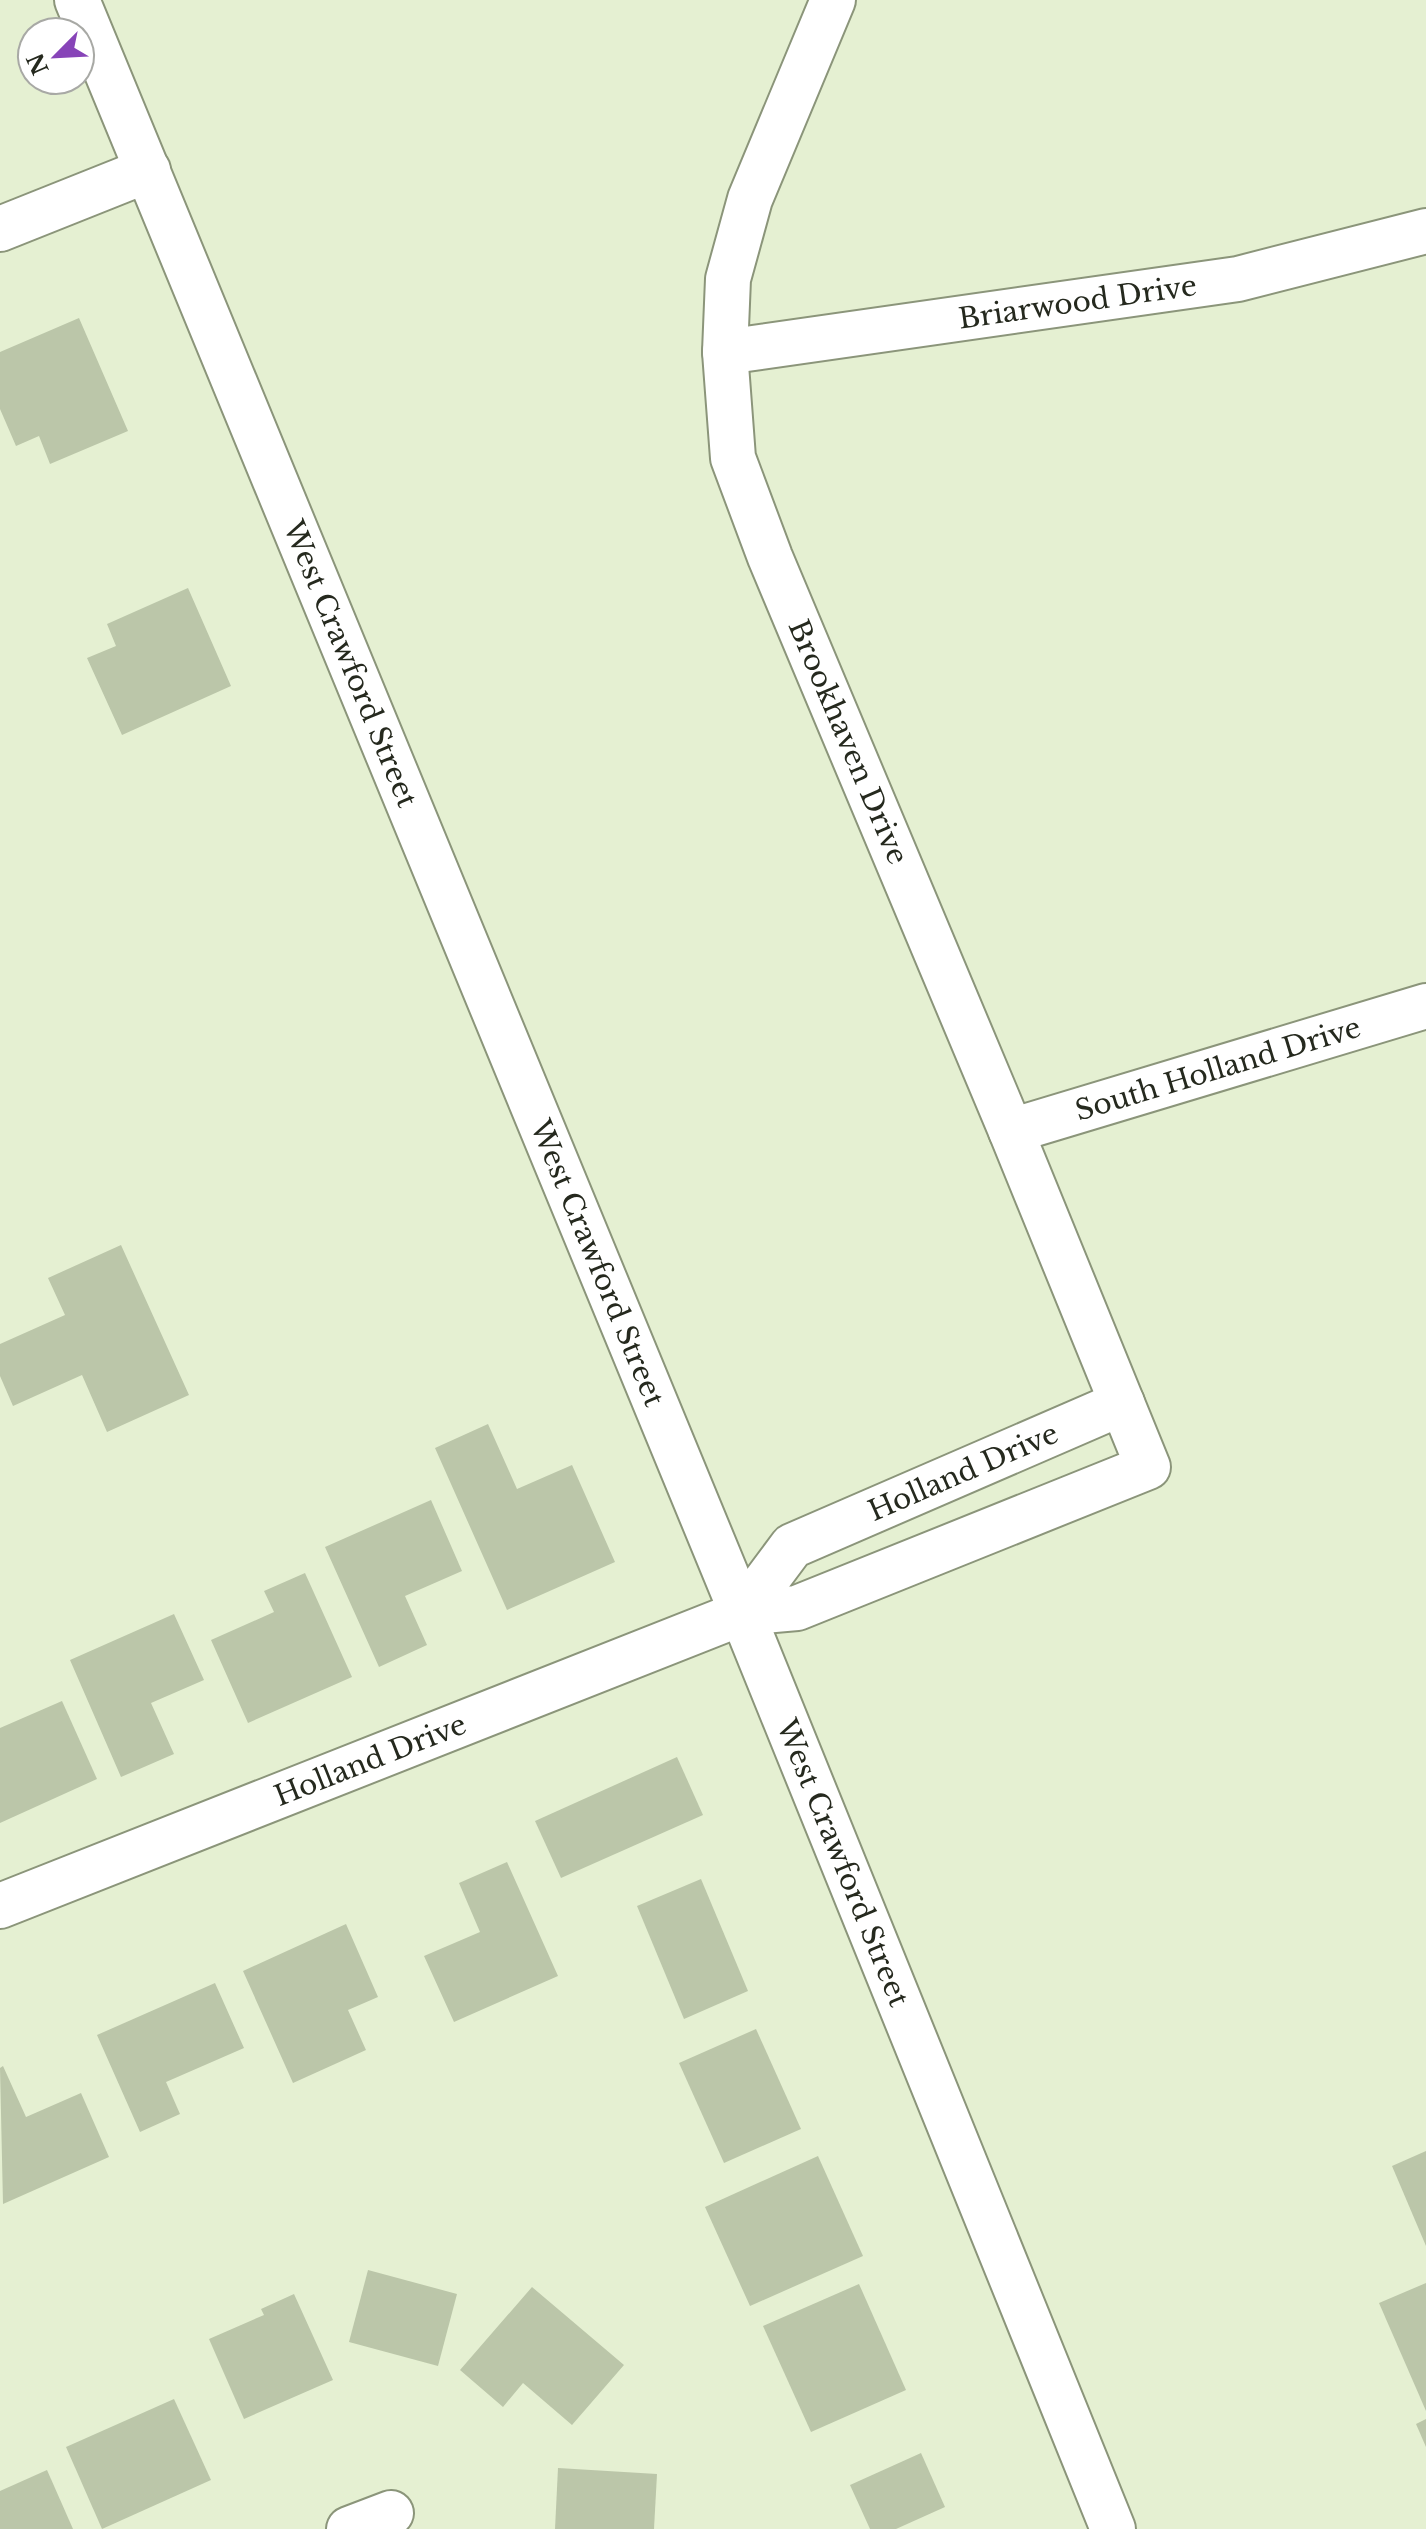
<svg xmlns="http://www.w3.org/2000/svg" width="1426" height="2529" font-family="'Libre Baskerville',serif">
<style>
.building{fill:#bbc6a9}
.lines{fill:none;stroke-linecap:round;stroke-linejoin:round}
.street-casing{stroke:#8b957a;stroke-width:48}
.secondary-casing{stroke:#8b957a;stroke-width:48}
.street{stroke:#fff;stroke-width:44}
.secondary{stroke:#fff;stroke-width:44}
.labels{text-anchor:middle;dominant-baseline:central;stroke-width:6;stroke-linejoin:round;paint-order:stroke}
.street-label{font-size:28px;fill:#25291e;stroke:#fff}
</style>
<rect width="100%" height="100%" fill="#e5f0d2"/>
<g class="building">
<polygon points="79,318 128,431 50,464 39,436 16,446 0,409 0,352"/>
<polygon points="188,588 231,686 122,735 87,658 116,646 107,624"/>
<polygon points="121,1245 189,1395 107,1432 82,1375 13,1406 0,1376 0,1344 65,1315 48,1278"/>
<polygon points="488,1424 517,1489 572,1465 615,1562 507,1610 435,1448"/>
<polygon points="431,1500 462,1571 405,1596 427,1645 379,1667 325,1547"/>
<polygon points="305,1573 352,1677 248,1723 211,1640 274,1612 264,1591"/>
<polygon points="174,1614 204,1680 151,1703 174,1754 121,1777 70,1660"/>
<polygon points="62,1701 97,1779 0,1823 0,1728"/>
<polygon points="677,1757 703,1815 561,1878 535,1821"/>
<polygon points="507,1862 558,1976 454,2022 424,1956 480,1932 459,1883"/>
<polygon points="701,1879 748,1991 684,2019 637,1906"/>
<polygon points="346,1924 378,1997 348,2010 366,2050 293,2083 243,1971"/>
<polygon points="215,1983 244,2048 166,2082 180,2114 140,2132 97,2035"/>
<polygon points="756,2029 801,2129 724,2163 679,2063"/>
<polygon points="3,2066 26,2117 81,2093 109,2157 3,2204 0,2068"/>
<polygon points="1426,2151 1426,2246 1392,2166"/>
<polygon points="818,2156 863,2256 750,2306 705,2207"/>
<polygon points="368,2270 457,2294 438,2366 349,2342"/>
<polygon points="1426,2283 1426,2411 1379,2303"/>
<polygon points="859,2284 906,2390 811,2432 763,2326"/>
<polygon points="532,2287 624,2365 572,2425 523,2383 503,2407 460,2370"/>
<polygon points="294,2294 333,2380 244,2419 209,2339 264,2315 261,2309"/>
<polygon points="174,2399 211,2480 102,2529 66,2447"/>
<polygon points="1426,2419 1426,2447 1416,2424"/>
<polygon points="921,2453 945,2507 896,2529 870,2529 850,2485"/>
<polygon points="558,2468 657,2474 654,2529 555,2529"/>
<polygon points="47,2470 73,2529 0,2529 0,2491"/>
</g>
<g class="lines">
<g class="street-casing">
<g id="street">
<polyline points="0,229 148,170"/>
<path id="s1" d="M725 352 1238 279 1426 231"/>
<path id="s2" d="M1011 1131 1426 1006"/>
<path id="s3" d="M742 1613 792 1546 1122 1403"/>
<path id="s4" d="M0 1906 742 1613 797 1608 1148 1467 1011 1131 770 557 733 458 725 352 728 279 750 199 833 0"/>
<polyline points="349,2529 391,2513"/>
</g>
</g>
<g class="secondary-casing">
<g id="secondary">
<path id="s5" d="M77 0 742 1613 1113 2529"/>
</g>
</g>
<use href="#street" class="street"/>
<use href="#secondary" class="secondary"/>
</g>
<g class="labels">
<g class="street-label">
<text stroke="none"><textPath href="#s1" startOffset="356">Briarwood Drive</textPath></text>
<text stroke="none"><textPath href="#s5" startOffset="718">West Crawford Street</textPath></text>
<text transform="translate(848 742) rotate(67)">Brookhaven Drive</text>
<text stroke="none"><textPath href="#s2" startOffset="216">South Holland Drive</textPath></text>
<text stroke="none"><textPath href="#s5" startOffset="1366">West Crawford Street</textPath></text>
<text stroke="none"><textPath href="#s3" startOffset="270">Holland Drive</textPath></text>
<text stroke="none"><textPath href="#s4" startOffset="398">Holland Drive</textPath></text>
<text stroke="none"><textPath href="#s5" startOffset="2014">West Crawford Street</textPath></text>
</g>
</g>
<g transform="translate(56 56) rotate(246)"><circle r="38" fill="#ffffff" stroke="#a8a9a5" stroke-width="2"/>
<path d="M0-6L14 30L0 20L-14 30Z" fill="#8744b8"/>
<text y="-12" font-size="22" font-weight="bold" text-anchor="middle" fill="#25291e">N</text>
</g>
</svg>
